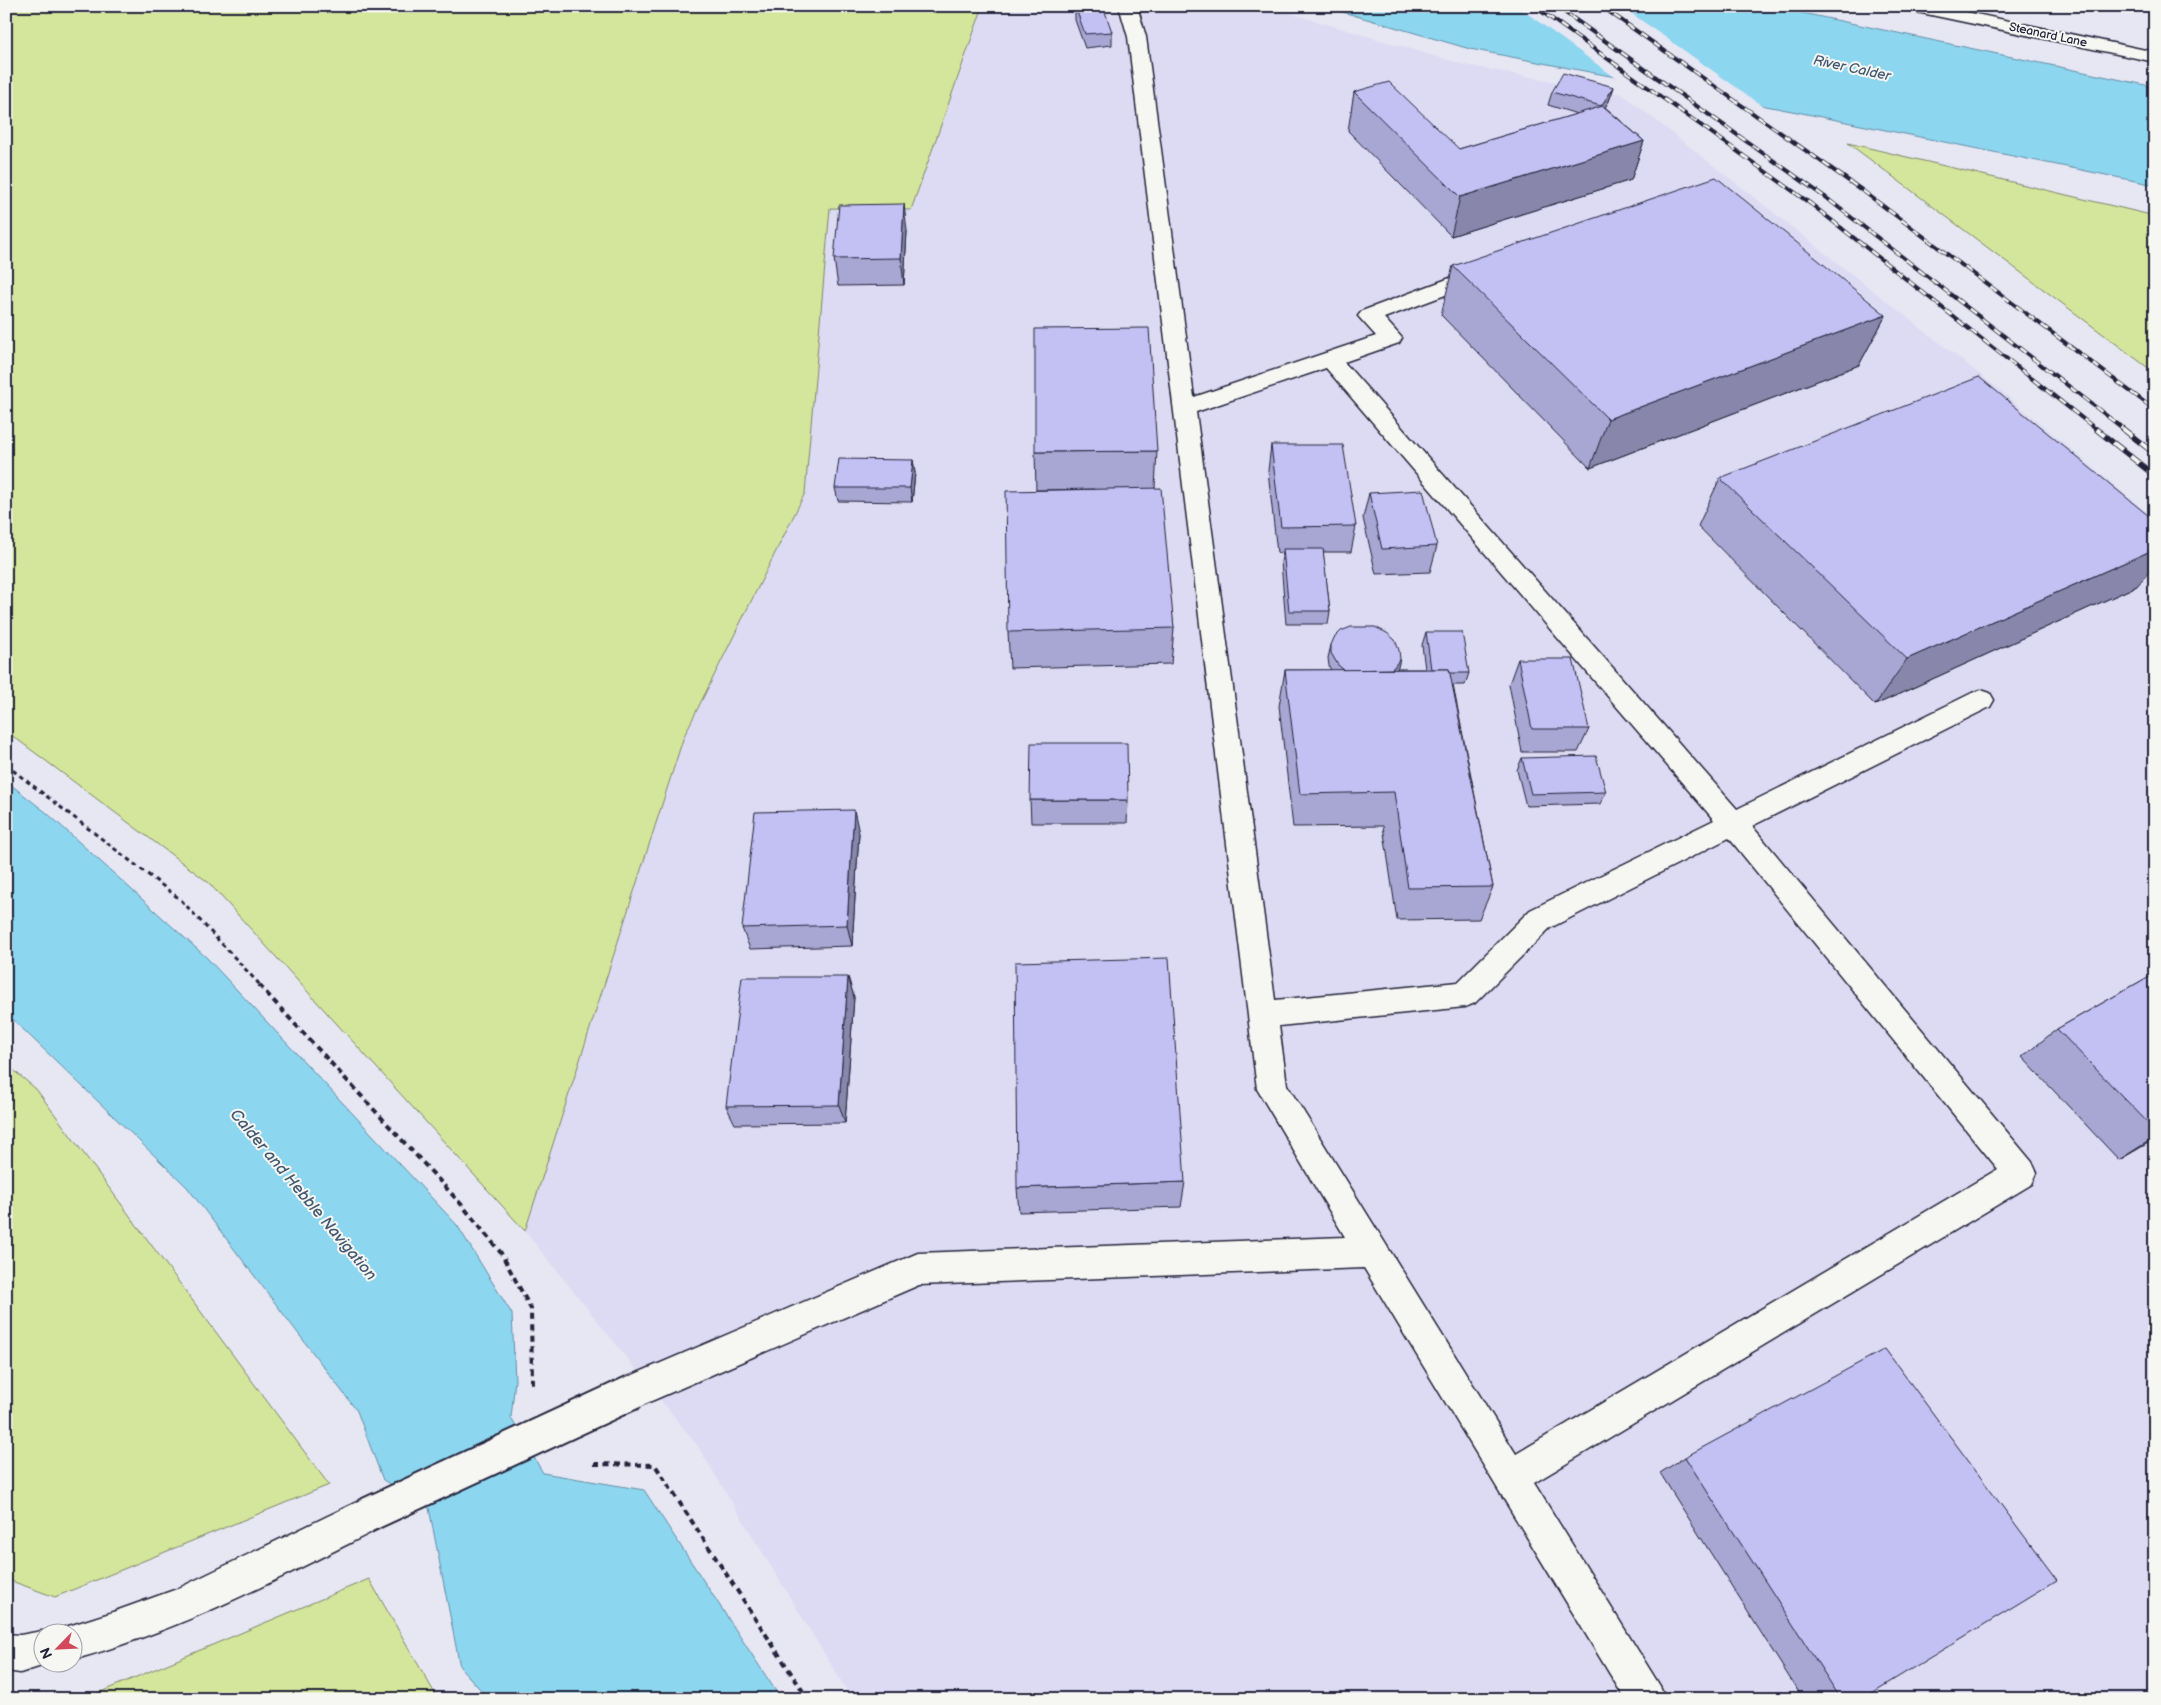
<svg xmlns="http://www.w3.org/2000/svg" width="2161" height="1705" font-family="'Balsamiq Sans',sans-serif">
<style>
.built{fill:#dcdbf3}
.green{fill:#d4e69b;stroke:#7b846b}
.water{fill:#8dd6ef;stroke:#628ea7}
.pier{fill:#e7e6f3}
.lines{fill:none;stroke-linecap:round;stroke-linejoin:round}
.service-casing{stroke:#22223b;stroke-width:3}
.minor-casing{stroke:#22223b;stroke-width:3}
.path-far1{stroke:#22223b;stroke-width:3;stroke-dasharray:4.5 4;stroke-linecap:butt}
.path{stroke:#22223b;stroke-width:4;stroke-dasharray:6 4.5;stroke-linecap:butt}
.service{fill:#f6f6f2;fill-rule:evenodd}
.minor{fill:#f6f6f2;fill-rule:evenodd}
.rail-far1-casing{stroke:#22223b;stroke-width:4}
.rail-casing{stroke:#22223b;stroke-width:5.5}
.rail-far1{stroke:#f6f6f2;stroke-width:2.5;stroke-dasharray:8;stroke-linecap:butt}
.rail{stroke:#f6f6f2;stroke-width:4;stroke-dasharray:11;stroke-linecap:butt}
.service-bridge-casing{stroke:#22223b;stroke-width:37;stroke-linecap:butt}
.service-bridge{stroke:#f6f6f2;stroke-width:33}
.wall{fill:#a8a6d2;stroke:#22223b}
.shaded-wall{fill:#8887ab;stroke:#22223b}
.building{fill:#c3c1f4;stroke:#22223b}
.labels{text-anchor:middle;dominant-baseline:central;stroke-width:4;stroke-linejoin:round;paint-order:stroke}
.far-street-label{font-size:12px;fill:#22223b;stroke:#f6f6f2}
.far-water-label{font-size:14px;font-style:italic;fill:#425871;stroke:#f6f6f2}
.water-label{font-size:16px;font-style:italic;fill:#425871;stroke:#f6f6f2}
</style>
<rect width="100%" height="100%" fill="#e7e6f3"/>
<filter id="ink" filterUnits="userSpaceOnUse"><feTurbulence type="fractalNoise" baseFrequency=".02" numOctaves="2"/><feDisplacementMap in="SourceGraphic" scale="10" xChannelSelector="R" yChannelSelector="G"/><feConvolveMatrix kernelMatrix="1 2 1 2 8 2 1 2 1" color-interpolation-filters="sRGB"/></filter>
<g filter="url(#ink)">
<polygon class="built" points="983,6 1265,6 1465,65 1622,94 2001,391 2155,519 2155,1699 852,1699 697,1445 525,1231 684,736 805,493 830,208 911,210"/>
<g class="green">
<polygon points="6,6 983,6 911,210 830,208 805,493 684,736 525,1231 208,882 6,731"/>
<polygon points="1848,143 2155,216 2155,373"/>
<polygon points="6,1064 36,1089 329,1485 55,1597 6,1579"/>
<polygon points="369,1579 438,1699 84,1699"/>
</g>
<g class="water">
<polygon points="1322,6 1769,6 2155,87 2155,185 1797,112 1470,49"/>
<polygon points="6,781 47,813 207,958 457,1225 512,1314 515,1380 511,1418 543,1473 644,1490 781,1699 489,1699 460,1667 429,1508 383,1480 357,1411 187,1187 6,1013"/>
</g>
<polygon class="pier" points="1517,6 1621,6 1767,109 1620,81"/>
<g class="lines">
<g class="service-casing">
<g id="service">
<path d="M1119 6H1137L1146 37 1194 397 1376 336 1358 316 1362 311 1474 269 1481 268 1488 269 1491 274 1488 279 1384 318 1402 338 1399 343 1344 362 1737 809 1972 693 1981 690 1990 693 1994 700 1990 707 1752 826 2032 1162 2037 1173 2032 1184 1534 1483 1660 1686 1666 1699H1625L1364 1268 919 1285 633 1409 621 1404 616 1392 621 1380 918 1253 1345 1237 1257 1089 1128 37ZM1326 368 1714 820 1530 910 1458 982 1275 1000 1196 412ZM1729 838 1998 1169 1516 1454 1287 1085 1279 1026 1465 1007 1475 1003 1550 928Z"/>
<path d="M365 1498 378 1503 383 1516 378 1529C278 1579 180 1631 72 1660V1632H58L59 1629 110 1613 177 1589Z"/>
<polygon points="42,1631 47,1632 42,1632 42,1662 54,1662 20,1673 6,1671 6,1634 20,1635"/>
</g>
</g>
<g class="minor-casing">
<polygon id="minor" points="1903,6 1938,6 2155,52 2155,62 1912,11 1906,10"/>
</g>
<polyline class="path-far1" points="6,765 181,900 261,986"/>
<g class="path">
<polyline points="259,985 461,1204 501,1253 531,1309 532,1386"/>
<polyline points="594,1464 655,1465 808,1699"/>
</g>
<use href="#service" class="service"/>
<use href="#minor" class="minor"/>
<g class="rail-far1-casing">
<g id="rail-far1">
<polyline points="1534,6 1811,204 2097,430"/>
<polyline points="1556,6 1829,200 2125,430"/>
<polyline points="1601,6 1863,191 2155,410"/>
</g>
</g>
<g class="rail-casing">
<g id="rail">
<polyline points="2096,429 2155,476"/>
<polyline points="2123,429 2155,454"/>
</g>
</g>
<use href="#rail-far1" class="rail-far1"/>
<use href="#rail" class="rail"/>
<g class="service-bridge-casing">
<polyline id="service-bridge" points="365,1516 633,1392"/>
</g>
<use href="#service-bridge" class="service-bridge"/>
</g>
<g class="wall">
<polygon points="1075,6 1112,32 1112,45 1085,48 1075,20"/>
<polygon points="1614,87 1609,101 1605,107 1644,141 1631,180 1451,236 1348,131 1354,92 1459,149 1577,114 1548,105 1552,92"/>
<polygon points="907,231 904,285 838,286 834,259"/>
<polygon points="1453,266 1886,315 1859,365 1590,468 1441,315"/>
<polygon points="1271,445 1356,526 1351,552 1323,552 1330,611 1328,624 1286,624 1281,562 1283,552 1277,553 1268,471"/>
<polygon points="1157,451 1155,488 1174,628 1171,664 1010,668 1008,632 1094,489 1036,490 1035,452"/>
<polygon points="913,460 915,473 912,502 838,501 835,488"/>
<polygon points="1720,478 2137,586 1875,705 1698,526"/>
<polygon points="1369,493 1437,546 1430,572 1376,574 1363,518"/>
<polygon points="1426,632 1469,673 1465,685 1453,685 1493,887 1479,919 1397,920 1383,826 1293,827 1279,706 1285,670 1331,670 1329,666 1328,658 1331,645 1397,669 1425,669 1422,645"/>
<polygon points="1518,659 1589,729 1578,752 1522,752 1509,684"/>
<polygon points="1522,758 1606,792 1600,804 1526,806 1517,770"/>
<polygon points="1030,800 1128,800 1127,823 1031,823"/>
<polygon points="859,833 852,946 750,949 742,928"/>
<polygon points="2155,973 2155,1139 2119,1160 2022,1057 2057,1029"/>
<polygon points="848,977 854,997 845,1123 735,1124 726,1106"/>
<polygon points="1185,1182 1181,1207 1019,1212 1017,1188"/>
<polygon points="1685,1457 1862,1699 1803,1699 1660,1473"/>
</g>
<g class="shaded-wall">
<polygon points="1614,87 1609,101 1597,120 1601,106"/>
<polygon points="1644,141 1631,180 1451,236 1460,197"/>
<polygon points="904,204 907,231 904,285 901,258"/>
<polygon points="1886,315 1859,365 1590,468 1608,419"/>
<polygon points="913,460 915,473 912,502 910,488"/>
<polygon points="2155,549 2155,565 2137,586 1875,705 1907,659"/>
<polygon points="1400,659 1397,671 1370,690"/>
<polygon points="854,810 859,833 852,946 847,925"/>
<polygon points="848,977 854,997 845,1123 839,1105"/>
<polygon points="2155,1137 2155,1139 2119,1160"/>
</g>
<g class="building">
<polygon points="1075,6 1103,6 1112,32 1085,34"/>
<polygon points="1563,73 1614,87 1601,106 1552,92"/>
<polygon points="1389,82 1459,149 1603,106 1644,141 1460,197 1354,92"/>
<polygon points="1716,177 1886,315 1608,419 1453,266"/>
<polygon points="904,204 901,258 834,259 839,205"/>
<polygon points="1149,328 1157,451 1035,452 1035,329"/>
<polygon points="1979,377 2155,521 2155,549 1907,659 1720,478"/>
<polygon points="1271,445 1343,445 1356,526 1281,527"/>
<polygon points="839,459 913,460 910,488 835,488"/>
<polygon points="1161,488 1174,628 1008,632 1006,491"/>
<polygon points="1423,490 1437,546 1382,549 1369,493"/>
<polygon points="1283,549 1323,549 1330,611 1289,611"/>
<polygon points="1351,627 1375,627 1387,633 1395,640 1399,650 1400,659 1392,669 1344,670 1338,665 1331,653 1331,645 1334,638 1341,631"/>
<polygon points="1426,632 1462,632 1469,673 1450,673 1449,669 1431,669"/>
<polygon points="1518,659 1573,659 1589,729 1532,729"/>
<polygon points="1449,669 1493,887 1408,888 1394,792 1300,794 1285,670"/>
<polygon points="1031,743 1127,743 1128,800 1030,800"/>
<polygon points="1596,756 1606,792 1531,794 1522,758"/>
<polygon points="854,810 847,925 742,928 755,812"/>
<polygon points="1169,958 1185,1182 1017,1188 1015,962"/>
<polygon points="2155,973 2155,1130 2057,1029"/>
<polygon points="742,977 848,977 839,1105 726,1106"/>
<polygon points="1885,1349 2057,1580 1862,1699 1841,1699 1685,1457"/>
</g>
</g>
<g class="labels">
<g class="far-street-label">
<text transform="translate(2048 35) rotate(12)">Steanard Lane</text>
</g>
<g class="far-water-label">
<text transform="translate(1852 68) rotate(12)">River Calder</text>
</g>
<g class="water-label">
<text transform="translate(303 1195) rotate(50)">Calder and Hebble Navigation</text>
</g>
</g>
<rect width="2161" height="1705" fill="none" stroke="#f6f6f2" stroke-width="25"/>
<rect x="12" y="12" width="2136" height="1680" fill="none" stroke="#22223b" stroke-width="2" filter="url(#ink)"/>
<g transform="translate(58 1648) rotate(246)"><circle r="24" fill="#f6f6f2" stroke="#a1a1a9"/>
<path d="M0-4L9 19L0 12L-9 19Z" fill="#d1495b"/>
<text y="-8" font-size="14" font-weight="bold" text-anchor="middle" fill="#22223b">N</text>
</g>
</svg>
